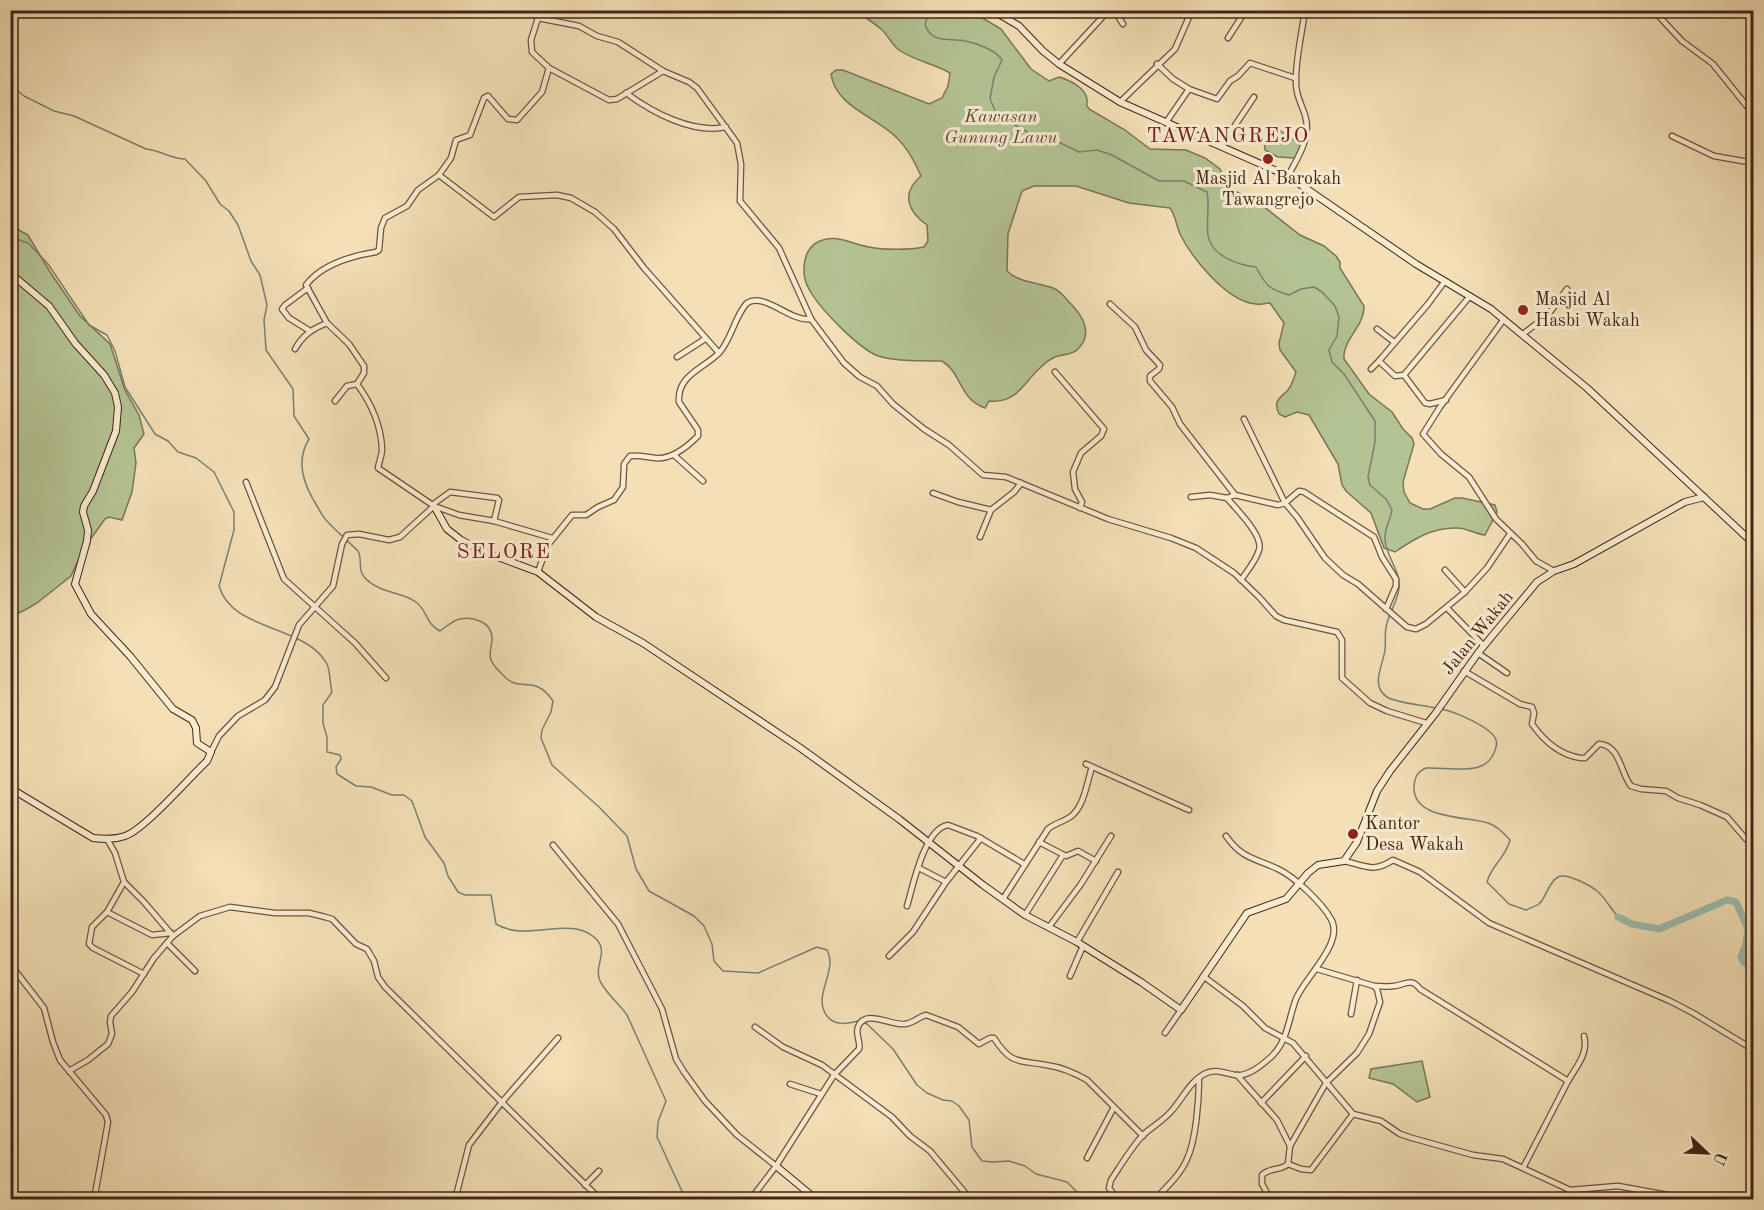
<svg xmlns="http://www.w3.org/2000/svg" width="1764" height="1210" font-family="'Old Standard TT',serif">
<style>
.green{fill:#b4c393;stroke:#7c7454;stroke-width:1.5}
.lines{fill:none;stroke-linecap:round;stroke-linejoin:round}
.stream{stroke:#788072;stroke-width:1.5}
.river{stroke:#9bbdb0;stroke-width:7}
.street-casing{stroke:#70533e;stroke-width:7}
.secondary-casing{stroke:#442415;stroke-width:8}
.street{stroke:#f7ebd0;stroke-width:4.5}
.secondary{stroke:#f7ebd0;stroke-width:6}
.poi-dot{fill:#8f2418;stroke:#f7ebd0;stroke-width:2}
.labels{text-anchor:middle;dominant-baseline:central;stroke-width:6;stroke-linejoin:round;paint-order:stroke}
.park-label{font-size:18px;font-style:italic;fill:#604c34;stroke:#f7ebd0}
.poi-label{font-size:18px;fill:#442415;stroke:#f7ebd0;text-anchor:start}
.street-label{font-size:18px;fill:#442415;stroke:#f7ebd0}
.quarter-label{font-size:21px;letter-spacing:1.5px;fill:#7a1f14;stroke:#f7ebd0}
</style>
<rect width="100%" height="100%" fill="#f3e0b7"/>
<filter id="stains"><feTurbulence type="fractalNoise" baseFrequency=".00333" numOctaves="4"/><feColorMatrix values="0 0 0 0 .2 0 0 0 0 .09 0 0 0 0 .02 0 0 0 .5 -.17"/></filter>
<radialGradient id="worn" r=".72"><stop offset=".6" stop-color="#630" stop-opacity="0"/><stop offset="1" stop-color="#630" stop-opacity=".3"/></radialGradient>
<g class="green">
<path d="M854 11H971L1001 29 1031 69 1049 81 1059 77C1069 80 1085 87 1087 99 1088 109 1084 100 1089 109L1125 130 1150 149 1186 150 1205 158 1220 169 1228 188 1258 202 1300 235 1324 246 1336 256 1340 262V268L1364 306C1365 326 1342 340 1344 359L1369 394 1392 412 1403 429 1412 438 1414 444 1403 482 1404 492 1410 503 1423 509H1430L1455 498H1462L1495 505 1497 512 1485 535C1475 534 1467 528 1457 528 1433 527 1414 539 1395 552L1384 548 1371 513 1346 491 1342 485 1338 464 1309 415 1297 412 1285 417 1279 414C1273 401 1279 399 1288 390 1292 385 1294 378 1296 372L1280 350 1279 343 1284 323 1270 303C1265 303 1260 305 1256 304 1227 302 1192 258 1180 234 1176 225 1176 216 1170 208L1129 203 1076 186H1034L1022 191 1008 234 1007 271C1019 283 1038 282 1053 288 1060 290 1065 298 1070 303 1083 316 1094 334 1077 350 1072 355 1062 354 1055 357 1050 359 1044 364 1040 368 1024 382 1017 404 989 401L985 408C959 399 962 373 942 361 921 360 898 362 878 356 858 348 819 308 809 289 801 276 802 252 816 243 835 232 850 244 869 247 883 250 910 250 924 247L928 241 927 225C907 211 901 193 921 176 915 162 907 147 896 137 876 117 835 106 831 74L836 70H843L929 104 942 98 948 86 950 73C933 63 917 62 899 50 891 44 888 35 881 29 873 22 863 16 854 11Z"/>
<polygon points="1278,129 1301,145 1295,158 1278,157 1265,150 1264,139 1270,130"/>
<polygon points="17,229 28,235 50,272 80,316 110,344 125,390 139,415 144,434 134,448 136,463 132,492 122,520 109,517 105,519 84,548 71,576 37,603 25,610 11,616 10,230"/>
<polygon points="1422,1061 1430,1097 1417,1102 1393,1084 1369,1078 1371,1069"/>
</g>
<g class="lines">
<g class="stream">
<path d="M930 10 925 24C926 27 927 30 929 32 937 43 954 38 965 41 976 43 996 50 1002 60L994 77 990 99 997 115 1029 133 1044 135 1079 152 1097 150 1112 155 1159 181H1184L1207 192C1210 206 1206 220 1208 235 1211 256 1238 265 1256 267 1266 286 1269 289 1289 295L1301 289 1314 287 1322 292 1335 306 1339 317 1337 336 1329 350 1332 362 1344 374 1375 421V442L1368 477 1370 485 1386 499 1392 510C1390 521 1384 529 1385 540 1386 557 1401 571 1399 588 1398 600 1390 611 1387 623 1384 632 1386 641 1385 650 1383 665 1370 686 1387 697 1396 703 1424 705 1436 708"/>
<path d="M10 84 24 96 54 111 74 116 146 149C160 150 171 159 185 159L206 181 220 204 229 211 238 225 251 261 260 275 267 305 264 320 266 350 293 389 294 416 309 439C295 462 304 485 317 506 320 511 323 517 327 521 337 532 348 541 358 551 363 560 357 570 365 578 380 594 401 591 416 602 428 611 424 622 440 631 446 627 453 620 460 619 473 616 491 622 492 637 493 644 488 652 491 660 493 666 501 673 506 678 521 692 535 674 553 701L551 712 542 730 541 738 552 765 599 807 627 836 636 869 649 891 694 916 704 926 712 944 714 961 723 971 758 973 817 947 827 950C828 951 830 959 830 960 831 979 814 999 827 1016 835 1026 847 1024 858 1021"/>
<path d="M10 237 28 243 48 264 89 325 107 335 115 351 125 387 155 434 168 441 178 452 196 458 214 472 234 512V530L219 586C232 632 305 624 327 664 330 670 330 684 332 692L323 705V723L327 737V752L340 755 341 759 336 767 337 774 356 786 371 787 392 795H404L412 801 425 837 444 863 448 876 458 892 465 895H491L496 924C528 944 574 912 598 941 607 953 595 966 599 978 602 990 619 1003 627 1015L666 1101 658 1122 657 1137 686 1200"/>
<path d="M1441 709C1453 711 1492 727 1496 740 1498 744 1495 750 1494 753 1491 759 1487 764 1481 766 1468 772 1441 767 1426 768 1417 772 1415 777 1414 786 1412 820 1467 816 1488 823 1497 826 1504 833 1510 840 1505 859 1492 864 1487 882L1509 904 1526 910C1530 908 1536 906 1539 904 1547 896 1548 883 1558 877 1566 872 1591 886 1597 891 1603 895 1612 910 1618 917"/>
<polyline points="863,1022 867,1024 893,1049 917,1085 927,1093 943,1100 952,1101 959,1106 969,1120 972,1147 982,1161 993,1162 1009,1161 1025,1166 1036,1174 1067,1182 1085,1200"/>
</g>
<polyline class="river" points="1618,917 1632,924 1659,929 1727,900 1736,902 1748,929 1746,944 1741,957 1744,963 1754,964"/>
<g class="street-casing">
<g id="street">
<path d="M529 10 538 18 531 40 532 52 549 68 542 92 517 120 508 119 488 96 484 98 470 135 456 140 451 158 439 175 418 190 407 206 385 218 381 228 379 250 376 252C351 256 322 264 306 285L327 323 349 344 364 366V373L357 384C371 403 381 425 382 449 382 456 379 461 378 468L434 506 459 515 494 521 552 538"/>
<polyline points="1114,10 1123,24"/>
<polyline points="1653,10 1682,41 1713,64 1754,115"/>
<polyline points="538,18 579,26 597,36 618,42 663,71 689,82 697,88 737,143 741,164 740,201 779,248 811,319 844,363 860,377 877,386 893,404 924,429 949,445 983,475 1006,477 1108,519 1171,538 1196,548 1234,573 1259,597 1276,616 1284,620 1337,632 1342,640 1342,678 1370,703 1387,711 1426,723"/>
<polyline points="1228,38 1246,10"/>
<polyline points="1059,64 1109,10"/>
<polyline points="1157,64 1173,79 1189,89 1167,121"/>
<polyline points="549,68 609,100 617,99 663,71"/>
<polyline points="1189,89 1217,99 1230,81 1238,76 1250,63 1295,78"/>
<path d="M626 93C653 113 693 134 726 127"/>
<polyline points="1120,102 1175,49 1192,10"/>
<polyline points="1672,136 1714,156 1754,163"/>
<polyline points="1222,145 1254,97"/>
<polyline points="439,175 494,217 519,197 557,195 571,198 595,212 614,229 644,268 719,353"/>
<path d="M1288 176C1298 157 1312 137 1305 115 1301 103 1295 93 1296 79 1296 57 1302 33 1305 10"/>
<polyline points="1445,281 1428,304 1379,361 1395,376 1404,375 1470,296"/>
<polyline points="308,288 285,305 282,309 289,318 310,331"/>
<polyline points="1110,304 1135,327 1146,350 1160,365 1159,369 1150,376 1150,381 1172,407 1180,424 1235,495"/>
<polyline points="1504,319 1440,407 1423,434 1441,454 1469,477 1496,519 1522,544 1536,561 1554,571"/>
<polyline points="1377,329 1394,342"/>
<polyline points="1523,334 1548,315 1567,289"/>
<path d="M295 349C303 335 312 329 327 323"/>
<polyline points="677,357 705,339"/>
<polyline points="1371,369 1379,361"/>
<polyline points="1055,372 1104,429 1101,436 1081,453 1073,472 1075,489 1082,502 1080,508"/>
<polyline points="1404,375 1425,403 1430,404 1446,400"/>
<polyline points="335,401 347,386 357,384"/>
<polyline points="1244,419 1285,503 1297,517 1325,558 1343,575 1358,584 1407,627 1416,629 1426,624 1465,592 1487,568 1510,534"/>
<polyline points="674,455 703,481"/>
<polyline points="246,482 284,579 355,643 386,678"/>
<polyline points="933,493 958,502 991,510 1014,492 1021,483"/>
<polyline points="1191,497 1210,495 1227,498 1235,495 1278,505 1285,503 1299,491 1304,492 1374,537 1382,557 1396,579 1396,586 1386,609"/>
<path d="M1227 498C1236 509 1264 536 1259 550 1256 561 1247 571 1241 580"/>
<polyline points="432,505 450,492 497,498 499,500 494,521"/>
<polyline points="980,537 991,510"/>
<polyline points="1445,570 1465,592"/>
<path d="M538 572 547 546 572 515H586L598 507 614 500 623 487 624 464 630 456C639 455 646 457 655 458 670 460 687 447 698 436V430L679 402C677 375 703 369 719 353 732 339 734 317 747 303 765 292 790 322 811 319"/>
<polyline points="1447,608 1484,646"/>
<polyline points="1478,653 1507,673"/>
<path d="M1464 671 1520 704 1532 707 1534 713 1532 724C1544 741 1559 755 1581 758H1585L1599 744C1620 745 1620 772 1631 786L1641 789 1666 791 1678 798 1700 805 1727 817 1746 839 1754 844"/>
<polyline points="211,752 219,736 238,716 265,700 275,687 299,625 333,586 342,544 347,535 359,534 389,540 400,537 434,506"/>
<polyline points="1086,764 1189,810"/>
<polyline points="107,839 115,853 124,882 144,902 173,936 200,916 230,907 275,913 309,913 325,917 332,919 356,944 367,949 374,961 378,977 385,987 601,1200"/>
<polyline points="1039,842 1066,856 1078,851 1096,861"/>
<polyline points="553,845 618,924 662,1009 676,1059 684,1072 705,1101 737,1135 776,1166"/>
<path d="M1344 861C1366 866 1373 873 1393 860L1420 872 1489 923 1670 1001 1693 1013 1754 1050"/>
<polyline points="919,868 946,882"/>
<polyline points="124,882 107,912 92,927 89,944 93,948 144,974"/>
<path d="M1003 899 1048 829C1055 823 1063 822 1070 817 1084 808 1087 782 1092 767"/>
<path d="M907 906C913 886 924 829 948 825L977 836 1024 864"/>
<polyline points="107,912 152,935 171,933"/>
<polyline points="1025,915 1063,855"/>
<polyline points="1049,927 1081,884 1111,836"/>
<polyline points="1077,942 1118,872"/>
<polyline points="167,943 195,971"/>
<polyline points="889,956 913,932 946,882 981,838"/>
<polyline points="10,964 44,1008 53,1042 60,1060 106,1115 108,1122 94,1200"/>
<polyline points="1070,976 1083,946"/>
<polyline points="1203,976 1243,1006 1265,1028 1293,1043 1353,1114 1381,1121 1400,1134 1412,1138 1473,1155 1503,1159 1570,1190 1618,1186 1673,1196 1680,1200"/>
<path d="M1374 986C1381 986 1388 987 1394 986 1405 985 1411 977 1420 989L1568 1081 1523 1168"/>
<polyline points="1351,1014 1357,980"/>
<polyline points="755,1027 783,1047 822,1065 892,1117 910,1136 930,1151 971,1200"/>
<polyline points="1165,1033 1181,1010"/>
<polyline points="69,1071 88,1060 108,1044 112,1034 110,1022 111,1016 132,992 154,958 173,936"/>
<polyline points="1237,1075 1277,1120 1290,1146"/>
<path d="M1568 1081C1576 1067 1589 1053 1584 1036"/>
<polyline points="790,1084 821,1094"/>
<polyline points="1261,1103 1306,1056"/>
<polyline points="1087,1158 1113,1109"/>
<polyline points="1288,1164 1301,1169 1311,1170 1353,1114"/>
<polyline points="585,1185 599,1171"/>
<polyline points="455,1200 469,1145 502,1102 558,1038"/>
<path d="M750 1200 776 1166 834 1075 859 1049C861 1041 855 1035 858 1027 865 1008 891 1026 905 1024 914 1023 918 1017 926 1015L958 1027 979 1044 990 1038H994C1011 1065 1019 1060 1046 1065 1060 1067 1075 1073 1087 1080L1143 1136"/>
<path d="M1118 1200 1109 1188 1111 1180C1121 1165 1131 1148 1143 1135 1153 1126 1166 1119 1174 1108 1184 1096 1190 1082 1204 1074 1215 1068 1224 1073 1235 1075 1248 1077 1262 1065 1271 1057 1288 1041 1288 1020 1296 999 1304 978 1345 943 1331 919 1322 903 1295 877 1278 869 1255 858 1242 859 1226 836"/>
<path d="M1154 1200C1166 1188 1181 1174 1187 1159 1196 1140 1199 1100 1199 1078"/>
<path d="M1271 1200 1262 1184V1175C1270 1167 1281 1171 1288 1164L1290 1146 1326 1083 1357 1053 1369 1034 1380 1002 1377 989 1374 986 1317 969"/>
</g>
</g>
<g class="secondary-casing">
<g id="secondary">
<polyline points="992,10 1019,26 1043,51 1059,64 1120,102 1288,176 1416,264 1491,309 1587,388 1754,544"/>
<path d="M10 273 49 306 75 343 104 375 115 393 118 407 116 431 93 491 84 506 83 512 88 530 87 541 75 584 91 614 130 656 173 709 192 720 196 728 197 743 211 752 207 761C189 778 145 829 125 836 114 840 103 839 93 838L10 788"/>
<polyline points="434,506 447,529 461,540 482,551 538,572 596,617 643,643 799,747 899,819 983,885 1025,915 1077,942 1141,982 1181,1010 1247,913 1286,899 1308,873 1318,865 1344,861 1357,842 1377,791 1390,771 1435,714 1478,653 1537,582 1554,571 1574,564 1685,502 1704,497"/>
<polyline points="776,1166 817,1200"/>
</g>
</g>
<use href="#street" class="street"/>
<use href="#secondary" class="secondary"/>
</g>
<g class="poi-dot">
<circle cx="1268" cy="159" r="6"/>
<circle cx="1523" cy="310" r="6"/>
<circle cx="1353" cy="834" r="6"/>
</g>
<g class="labels">
<g class="park-label">
<text x="1001" y="117">Kawasan<tspan x="1001" dy="21">Gunung Lawu</tspan></text>
</g>
<g class="poi-label">
<text x="1268" y="179" text-anchor="middle">Masjid Al Barokah<tspan x="1268" dy="21">Tawangrejo</tspan></text>
<text x="1535" y="300">Masjid Al<tspan x="1535" dy="21">Hasbi Wakah</tspan></text>
<text x="1365" y="824">Kantor<tspan x="1365" dy="21">Desa Wakah</tspan></text>
</g>
<g class="street-label">
<text transform="translate(1478 633) rotate(-51)">Jalan Wakah</text>
</g>
<g class="quarter-label">
<text x="1228" y="136">TAWANGREJO</text>
<text x="504" y="552">SELORE</text>
</g>
</g>
<rect width="1764" height="1210" fill="none" stroke="#f3e0b7" stroke-width="36"/>
<rect x="12" y="12" width="1740" height="1186" fill="none" stroke="#442415" stroke-width="3"/>
<rect x="18" y="18" width="1728" height="1174" fill="none" stroke="#442415" stroke-width="1.5"/>
<g transform="translate(1707 1153) rotate(113)" stroke="#f7ebd0" stroke-width="4.5" paint-order="stroke">
<path d="M0-4.5L10 22L0 15L-10 22Z" fill="#442415"/>
<text y="-9" font-size="16" font-weight="bold" text-anchor="middle" fill="#442415">U</text>
</g>
<rect width="100%" height="100%" filter="url(#stains)"/>
<rect width="100%" height="100%" fill="url(#worn)"/>
</svg>
